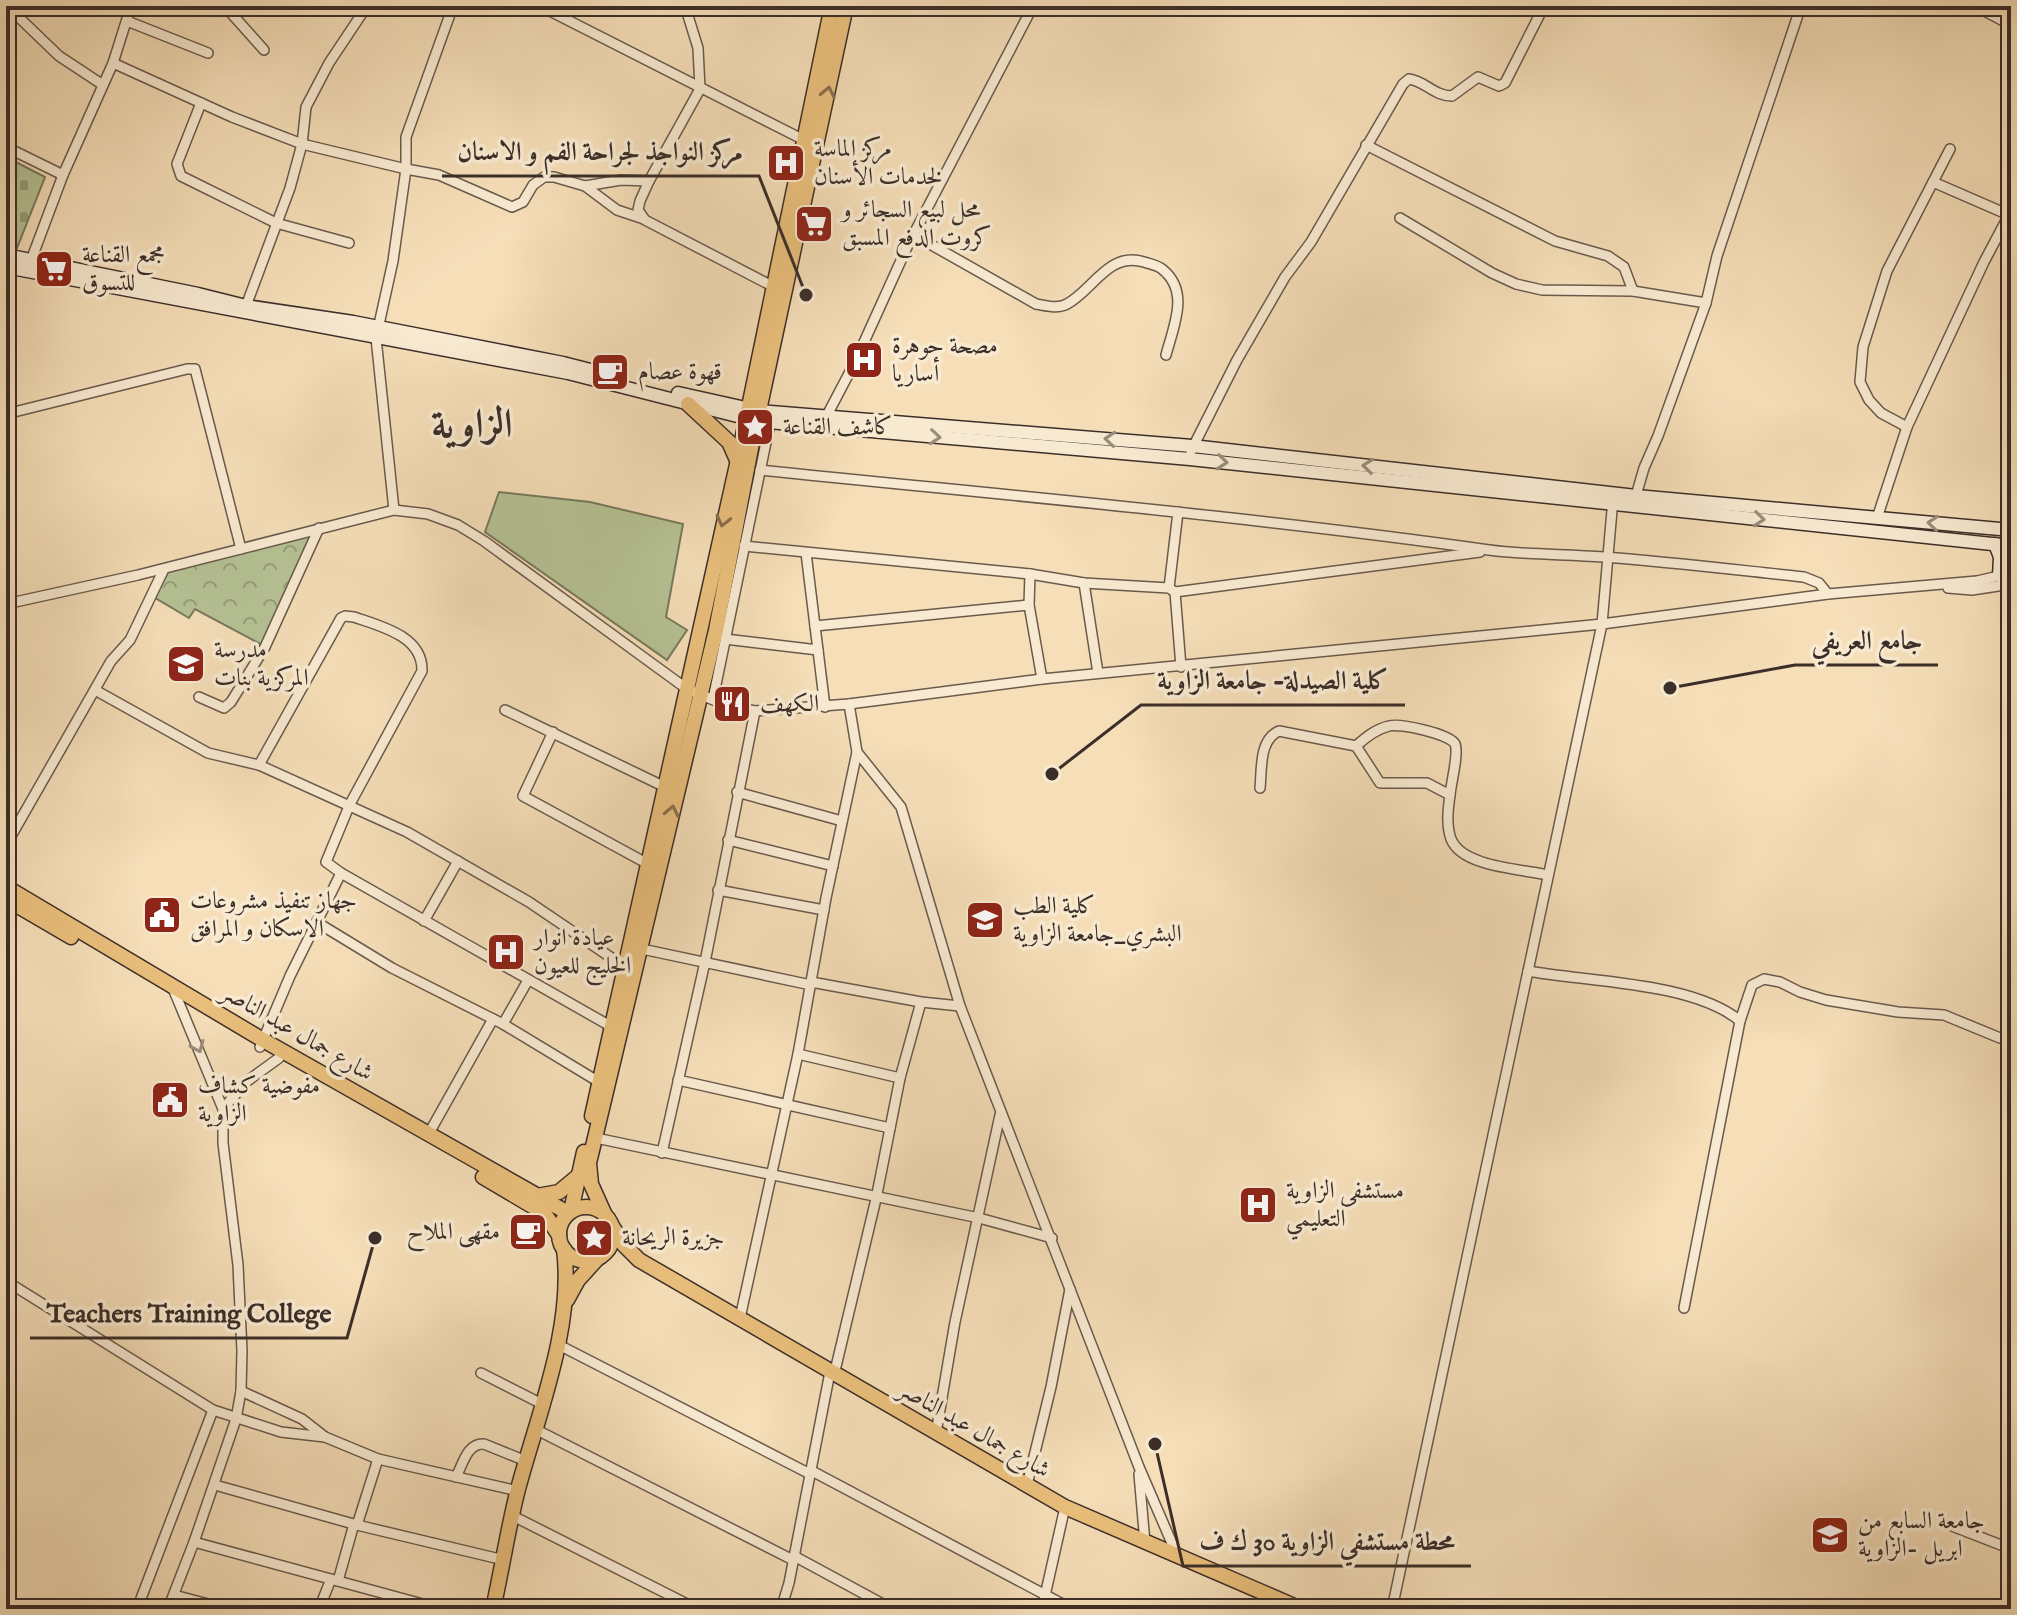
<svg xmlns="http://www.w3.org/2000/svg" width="2017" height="1615" font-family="'IM FELL English',Amiri,serif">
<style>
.cemetery{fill:url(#cemetery-stones);stroke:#78785e;stroke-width:2}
.park{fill:url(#park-crowns);stroke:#78785e;stroke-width:2}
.garden{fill:#b5c294;stroke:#78785e;stroke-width:2}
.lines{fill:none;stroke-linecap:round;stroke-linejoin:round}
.minor-casing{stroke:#6a5a4d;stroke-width:12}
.secondary-casing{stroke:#3b2e29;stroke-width:15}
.primary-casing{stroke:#3b2e29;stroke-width:17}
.minor{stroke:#f8ead1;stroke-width:9}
.secondary{stroke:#f8ead1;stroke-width:12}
.primary{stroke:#eabf7c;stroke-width:14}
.oneway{stroke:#8a6f4e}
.oneway2{stroke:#9a8c7d}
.labels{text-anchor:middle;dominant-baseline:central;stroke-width:7;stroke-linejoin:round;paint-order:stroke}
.poi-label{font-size:24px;fill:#3b2e29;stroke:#f8ead1;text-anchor:start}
.street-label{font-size:24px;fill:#3b2e29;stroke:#f8ead1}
.town-label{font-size:40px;font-weight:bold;fill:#3b2e29;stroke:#f8ead1}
.leader{fill:none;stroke:#3b2e29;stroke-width:3}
.callout-dot{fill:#3b2e29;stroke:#f8ead1;stroke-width:3}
.callout-label{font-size:26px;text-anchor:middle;font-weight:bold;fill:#3b2e29;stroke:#f8ead1;stroke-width:7;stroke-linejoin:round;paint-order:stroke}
</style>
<defs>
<pattern id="cemetery-stones" width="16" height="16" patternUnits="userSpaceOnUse" patternTransform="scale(2)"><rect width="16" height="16" fill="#b5c294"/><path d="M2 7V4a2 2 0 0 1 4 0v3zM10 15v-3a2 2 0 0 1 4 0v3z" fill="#949e79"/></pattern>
<pattern id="park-crowns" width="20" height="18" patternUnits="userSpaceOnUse" patternTransform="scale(2)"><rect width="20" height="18" fill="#b5c294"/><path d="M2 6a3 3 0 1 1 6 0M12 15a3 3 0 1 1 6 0" fill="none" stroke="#949e79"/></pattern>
</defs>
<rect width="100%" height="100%" fill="#f5deb8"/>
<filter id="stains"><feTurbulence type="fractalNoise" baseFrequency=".0025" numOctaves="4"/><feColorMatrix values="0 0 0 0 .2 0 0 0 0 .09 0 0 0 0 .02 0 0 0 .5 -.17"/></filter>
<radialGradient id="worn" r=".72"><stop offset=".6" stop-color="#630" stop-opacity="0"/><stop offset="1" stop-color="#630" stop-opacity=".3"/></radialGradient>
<polygon class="cemetery" points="6,157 45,177 17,248 6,245"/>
<polygon class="park" points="319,528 264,646 195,609 189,618 152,596 165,570"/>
<polygon class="garden" points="499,492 590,502 683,524 666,617 687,630 667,660 485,532"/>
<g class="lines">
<g class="minor-casing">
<g id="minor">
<polyline points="7,6 59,56 103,85"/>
<polyline points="233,6 231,13 264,50"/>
<polyline points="540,6 804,140"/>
<polyline points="685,6 698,48 700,89 649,181 640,201 638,210 645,220 774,287"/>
<polyline points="1975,6 2011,25"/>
<polyline points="127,21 208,53"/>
<polyline points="113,63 232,117 302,144 406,169 406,137 453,6"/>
<polyline points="201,103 177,164 181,176 276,223 349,243"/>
<polyline points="1366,145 1555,241 1608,256 1624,267 1633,291"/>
<polyline points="6,147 63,175"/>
<polyline points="1933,182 2009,215"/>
<polyline points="585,186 617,210 644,219"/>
<polyline points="1400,218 1492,273 1516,284 1542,290 1633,291 1706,303"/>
<path d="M914 235 1036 304C1046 306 1058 309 1067 304 1093 290 1109 251 1144 262 1150 264 1157 265 1162 269 1190 291 1174 325 1166 355"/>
<polyline points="30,263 63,175 113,63 131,6"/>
<polyline points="246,306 290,188 302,144 306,107 329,63 367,6"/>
<polyline points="6,414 187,369 195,369 241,549"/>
<polyline points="824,421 855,362 908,245 1033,6"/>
<polyline points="1907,427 1881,413 1869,400 1860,382 1863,347 1887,271 1950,149"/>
<path d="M1191 451 1237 360 1285 277 1311 242 1403 84 1409 79C1425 81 1434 96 1452 96L1478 77 1499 86 1505 83 1544 6"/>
<path d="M760 470C1003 495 1247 516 1489 550 1527 555 1566 554 1604 557 1671 562 1737 570 1804 577L1819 583 1828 594"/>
<polyline points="1635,499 1644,468 1658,436 1706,303 1717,256 1801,6"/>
<polyline points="394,510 376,338 393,261 406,169 439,175 512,207 523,202 533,185 544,177 554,177 585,186 621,180 649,181"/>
<polyline points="1877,518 1907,427 1984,262 2011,211"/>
<polyline points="744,546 1030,574 1084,583 1169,588 1175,592 1480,552"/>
<polyline points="806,553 825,707"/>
<polyline points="1030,574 1029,605 1042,679"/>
<polyline points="1084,583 1098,673"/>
<polyline points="1169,588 1178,512"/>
<polyline points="1948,588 1972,590 2011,584"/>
<polyline points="1175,592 1181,667"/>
<polyline points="6,604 138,575 394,510 428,514 458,525 484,541 687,689 728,706 755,711 849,704 1042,679 1602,624 1828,594 1977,581 1999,576 2011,568"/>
<polyline points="815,626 1029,605"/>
<polyline points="725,639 818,650"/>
<polyline points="95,690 208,753 259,765 407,832 529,902 625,967"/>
<polyline points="199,697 224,708 231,702 265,647 319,528"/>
<polyline points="713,699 770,423"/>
<polyline points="849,704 857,752 901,807 960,1006 1139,1467 1177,1555"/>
<polyline points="505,710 663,786"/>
<polyline points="553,732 523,796 648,864"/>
<path d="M1356 746C1366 737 1376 729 1389 726 1400 723 1450 734 1455 744 1459 753 1451 783 1450 795"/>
<path d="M259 765 341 618 345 616 354 617C380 626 423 636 422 671L350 804 326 862 341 873 612 1027"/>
<path d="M1260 788C1262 768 1259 740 1279 731L1356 746 1380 783H1427L1450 795C1448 809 1446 825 1451 839 1462 867 1521 869 1548 875"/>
<polyline points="737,792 842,821"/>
<polyline points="728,840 833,866"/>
<polyline points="6,845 111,661 130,640 164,569"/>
<polyline points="718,890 824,910"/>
<polyline points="424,921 458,861"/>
<polyline points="318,923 392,968 503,1024 599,1082"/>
<polyline points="642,949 811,985"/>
<path d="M1528 971C1588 982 1693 982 1740 1021L1684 1308"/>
<polyline points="811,982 921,1002 960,1006"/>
<polyline points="1740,1021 1752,985 1764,979 1780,982 1800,992 1826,1000 1898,1012 1944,1015 2000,1038 2011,1039"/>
<polyline points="503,1024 527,982"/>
<polyline points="260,1047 290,976 341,873"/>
<polyline points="798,1054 900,1078"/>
<polyline points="678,1080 890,1128"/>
<polyline points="223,1109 246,1082 279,1058"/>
<polyline points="428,1135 493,1019"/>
<polyline points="596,1138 979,1218 1052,1238"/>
<polyline points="662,1153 705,962 755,711"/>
<polyline points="6,1281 213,1410 281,1432 325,1437"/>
<polyline points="740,1318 798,1054 826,898 857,752"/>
<polyline points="557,1344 810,1474"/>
<polyline points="481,1373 542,1404"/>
<polyline points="834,1375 876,1199 900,1078 921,1002"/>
<polyline points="241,1391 302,1419 325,1437 378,1459 518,1491"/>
<polyline points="535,1429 793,1560"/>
<polyline points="936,1433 955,1322 1000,1115"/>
<polyline points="810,1470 1072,1609"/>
<polyline points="1139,1474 1145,1543"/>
<path d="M456 1477C463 1464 467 1443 484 1444L526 1461"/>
<polyline points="215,1485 357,1525 504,1560"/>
<polyline points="1027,1485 1051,1387 1070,1289"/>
<polyline points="513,1516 697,1609"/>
<polyline points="357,1525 378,1459"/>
<polyline points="1952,1526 2011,1549"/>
<polyline points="194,1542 441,1609"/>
<polyline points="794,1556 892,1609"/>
<polyline points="338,1581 354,1524"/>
<polyline points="174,1595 227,1609"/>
<polyline points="495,1600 512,1609"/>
<polyline points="137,1609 213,1410"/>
<polyline points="168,1609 194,1542 236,1419 241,1391 242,1351 238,1265 223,1143 223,1109 172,986"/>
<polyline points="319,1609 331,1579"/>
<polyline points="781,1609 789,1583 830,1372"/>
<polyline points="1042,1609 1065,1507"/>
<polyline points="1392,1609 1602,624 1613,499"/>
</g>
</g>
<g class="secondary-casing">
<g id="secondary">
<polyline points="6,255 198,294 246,306 353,322 563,363 610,375"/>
<polyline points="6,267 568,373 757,421 1190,459 2011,546"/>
<polyline points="678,393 759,411 1192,446 1636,496 2011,530"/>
<polyline points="1995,544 2000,557 1999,576"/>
</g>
</g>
<g class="primary-casing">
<g id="primary">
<polyline points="688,404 729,442 737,460"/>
<polyline points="6,887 263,1040 568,1213"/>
<polyline points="6,899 71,937"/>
<polyline points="592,1116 738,460 832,6"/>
<polyline points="483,1177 544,1213 559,1235"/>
<polyline points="537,1196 559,1192 577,1177"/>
<circle cx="586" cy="1234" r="27"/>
<polyline points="571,1211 584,1152"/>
<polyline points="604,1213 591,1184 589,1163 716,630 752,443 846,6"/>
<polyline points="612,1226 624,1245 639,1260 1065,1507 1301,1609"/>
<polyline points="567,1300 578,1280 597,1259"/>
<path d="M493 1609C502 1569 508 1528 518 1489 538 1414 574 1327 564 1249"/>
</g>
</g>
<use href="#minor" class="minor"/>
<use href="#secondary" class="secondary"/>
<use href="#primary" class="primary"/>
</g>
<defs><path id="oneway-chevron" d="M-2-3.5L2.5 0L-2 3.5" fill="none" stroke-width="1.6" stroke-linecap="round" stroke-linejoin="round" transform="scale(2)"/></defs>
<g class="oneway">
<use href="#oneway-chevron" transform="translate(828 92) rotate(-78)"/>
<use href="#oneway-chevron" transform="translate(723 521) rotate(103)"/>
<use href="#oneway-chevron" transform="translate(672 811) rotate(-78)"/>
</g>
<g class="oneway2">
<use href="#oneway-chevron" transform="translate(935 437) rotate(5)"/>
<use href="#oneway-chevron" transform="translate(1110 439) rotate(-175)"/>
<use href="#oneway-chevron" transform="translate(1222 462) rotate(6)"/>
<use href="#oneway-chevron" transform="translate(1368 466) rotate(-174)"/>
<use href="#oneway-chevron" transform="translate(1759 519) rotate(6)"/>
<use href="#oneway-chevron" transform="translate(1933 523) rotate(-175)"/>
<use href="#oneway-chevron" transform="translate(198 1047) rotate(67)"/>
</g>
<defs>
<g id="hospital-square" transform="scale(2)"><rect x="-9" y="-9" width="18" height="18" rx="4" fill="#8f2418" stroke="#f8ead1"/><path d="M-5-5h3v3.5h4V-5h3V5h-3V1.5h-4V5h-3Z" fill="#fff"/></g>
<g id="supermarket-square" transform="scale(2)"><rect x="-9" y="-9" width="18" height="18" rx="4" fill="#8f2418" stroke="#f8ead1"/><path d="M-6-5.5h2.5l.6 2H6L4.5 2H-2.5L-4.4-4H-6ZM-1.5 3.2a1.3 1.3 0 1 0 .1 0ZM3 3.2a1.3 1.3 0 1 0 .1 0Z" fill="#fff"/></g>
<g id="cafe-square" transform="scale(2)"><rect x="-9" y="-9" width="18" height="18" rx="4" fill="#8f2418" stroke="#f8ead1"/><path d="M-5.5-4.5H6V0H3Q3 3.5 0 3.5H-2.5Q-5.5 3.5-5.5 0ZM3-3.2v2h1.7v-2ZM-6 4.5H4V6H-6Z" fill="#fff"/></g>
<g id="sight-square" transform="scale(2)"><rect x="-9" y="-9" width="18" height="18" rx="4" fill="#8f2418" stroke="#f8ead1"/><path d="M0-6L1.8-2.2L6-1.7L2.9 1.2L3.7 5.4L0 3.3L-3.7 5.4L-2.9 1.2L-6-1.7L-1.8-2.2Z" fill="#fff"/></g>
<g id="school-square" transform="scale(2)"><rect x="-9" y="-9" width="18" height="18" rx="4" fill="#8f2418" stroke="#f8ead1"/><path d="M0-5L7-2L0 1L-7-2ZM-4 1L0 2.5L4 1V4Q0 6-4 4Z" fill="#fff"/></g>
<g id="restaurant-square" transform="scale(2)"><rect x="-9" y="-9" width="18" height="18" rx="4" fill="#8f2418" stroke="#f8ead1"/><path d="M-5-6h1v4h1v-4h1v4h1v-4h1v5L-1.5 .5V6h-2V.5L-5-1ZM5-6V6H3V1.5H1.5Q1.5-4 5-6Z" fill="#fff"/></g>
<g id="civic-square" transform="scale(2)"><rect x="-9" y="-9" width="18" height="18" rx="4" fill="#8f2418" stroke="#f8ead1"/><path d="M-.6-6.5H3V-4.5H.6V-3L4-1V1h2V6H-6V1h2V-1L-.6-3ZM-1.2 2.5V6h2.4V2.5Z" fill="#fff"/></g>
<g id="university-square" transform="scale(2)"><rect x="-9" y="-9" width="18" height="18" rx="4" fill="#8f2418" stroke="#f8ead1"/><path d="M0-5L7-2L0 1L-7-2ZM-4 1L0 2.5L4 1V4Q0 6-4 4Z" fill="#fff"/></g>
</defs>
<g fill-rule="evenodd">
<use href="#hospital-square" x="786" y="163"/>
<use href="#supermarket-square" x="814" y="224"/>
<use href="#supermarket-square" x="54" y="269"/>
<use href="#hospital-square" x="864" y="360"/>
<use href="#cafe-square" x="610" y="372"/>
<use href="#sight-square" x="755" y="427"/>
<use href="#school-square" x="186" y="664"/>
<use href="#restaurant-square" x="732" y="704"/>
<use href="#civic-square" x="162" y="915"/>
<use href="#university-square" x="985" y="920"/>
<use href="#hospital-square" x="506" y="952"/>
<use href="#civic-square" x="170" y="1100"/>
<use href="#hospital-square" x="1258" y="1205"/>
<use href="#cafe-square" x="528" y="1232"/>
<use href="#sight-square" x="594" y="1238"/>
<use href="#university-square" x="1830" y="1535"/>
</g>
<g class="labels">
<g class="poi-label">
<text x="814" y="149">مركز الماسة<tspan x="814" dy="28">لخدمات الأسنان</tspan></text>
<text x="842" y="210">محل لبيع السجائر و<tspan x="842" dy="28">كروت الدفع المسبق</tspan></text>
<text x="82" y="255">مجمع القناعة<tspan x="82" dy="28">للتسوق</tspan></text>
<text x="892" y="346">مصحة جوهرة<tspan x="892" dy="28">أساريا</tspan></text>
<text x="638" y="372">قهوة عصام</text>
<text x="783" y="427">كاشف القناعة</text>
<text x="214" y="650">مدرسة<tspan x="214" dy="28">المركزية بنات</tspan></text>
<text x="760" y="704">الكهف</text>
<text x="190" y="901">جهاز تنفيذ مشروعات<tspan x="190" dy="28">الاسكان و المرافق</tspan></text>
<text x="1013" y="906">كلية الطب<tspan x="1013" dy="28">البشري_جامعة الزاوية</tspan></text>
<text x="534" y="938">عيادة انوار<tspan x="534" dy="28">الخليج للعيون</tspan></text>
<text x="198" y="1086">مفوضية كشاف<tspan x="198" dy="28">الزاوية</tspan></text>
<text x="1286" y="1191">مستشفى الزاوية<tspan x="1286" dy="28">التعليمي</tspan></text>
<text x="500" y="1232" text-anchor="end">مقهى الملاح</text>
<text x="622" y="1238">جزيرة الريحانة</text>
<text x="1858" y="1521">جامعة السابع من<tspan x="1858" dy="28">ابريل -الزاوية</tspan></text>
</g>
<g class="street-label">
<text transform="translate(297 1033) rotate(30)">شارع جمال عبد الناصر</text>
<text transform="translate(974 1430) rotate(30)">شارع جمال عبد الناصر</text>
</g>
<g class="town-label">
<text x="472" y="426">الزاوية</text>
</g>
</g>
<path class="leader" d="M806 295L759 176H442M1670 688L1795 665H1938M1052 774L1141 705H1405M375 1238L347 1338H30M1155 1444L1183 1566H1471"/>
<g class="callout-dot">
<circle cx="806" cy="295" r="8"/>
<circle cx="1670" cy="688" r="8"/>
<circle cx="1052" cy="774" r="8"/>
<circle cx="375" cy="1238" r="8"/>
<circle cx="1155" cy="1444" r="8"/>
</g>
<g class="callout-label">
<text x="600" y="160">مركز النواجذ لجراحة الفم و الاسنان</text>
<text x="1867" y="649">جامع العريفي</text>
<text x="1273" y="689">كلية الصيدلة- جامعة الزاوية</text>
<text x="189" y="1322">Teachers Training College</text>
<text x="1327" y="1550">محطة مستشفي الزاوية 30 ك ف</text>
</g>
<rect width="2017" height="1615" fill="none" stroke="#f5deb8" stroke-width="32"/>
<rect x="8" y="8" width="2001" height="1599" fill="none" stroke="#3b2e29" stroke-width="4"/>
<rect x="16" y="16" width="1985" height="1583" fill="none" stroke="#3b2e29" stroke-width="2"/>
<rect width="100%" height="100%" filter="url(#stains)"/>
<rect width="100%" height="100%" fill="url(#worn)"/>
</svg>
